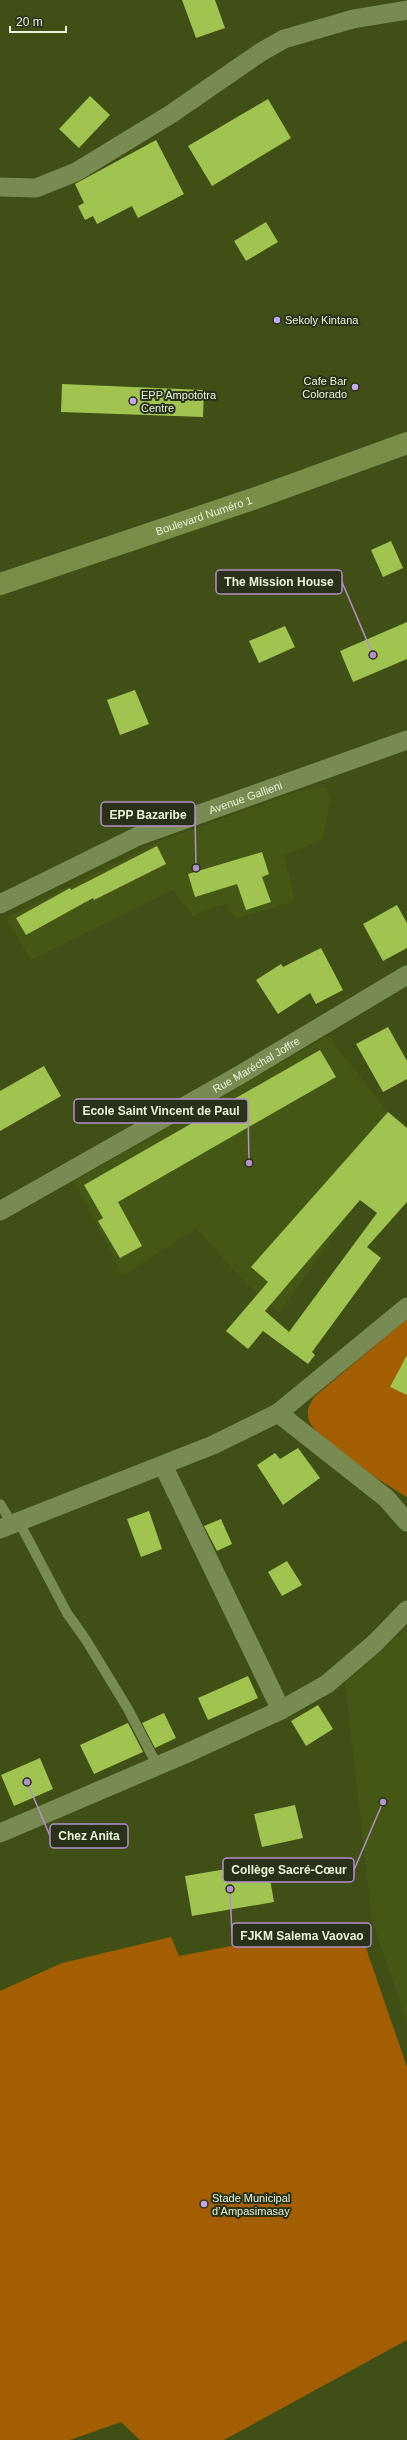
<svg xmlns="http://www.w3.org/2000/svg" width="407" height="2440" font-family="Helvetica,sans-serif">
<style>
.built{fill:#455714}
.green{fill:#a25e01}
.building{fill:#a1c34f;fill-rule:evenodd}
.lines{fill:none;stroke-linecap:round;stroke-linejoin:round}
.service{stroke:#788b52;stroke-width:10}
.minor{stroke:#788b52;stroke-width:19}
.secondary{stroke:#798f49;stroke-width:22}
.poi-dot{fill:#c6a6f0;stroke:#293119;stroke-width:1.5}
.labels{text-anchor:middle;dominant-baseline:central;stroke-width:4;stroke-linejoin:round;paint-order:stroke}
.poi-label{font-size:11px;fill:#e9f4d6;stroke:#293119;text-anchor:start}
.street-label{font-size:11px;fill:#e9f4d6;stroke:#293119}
.leader{fill:none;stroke:#b290ca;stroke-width:1.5}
.callout-dot{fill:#b290ca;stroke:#293119;stroke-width:1.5}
.callout{fill:#293119;stroke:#b290ca;stroke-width:1.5}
.callout-label{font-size:12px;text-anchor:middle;font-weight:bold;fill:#e9f4d6}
</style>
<rect width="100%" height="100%" fill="#3f4f15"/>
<g class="built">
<polygon points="326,787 331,798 322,840 284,855 295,901 235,919 227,903 193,916 173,890 31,960 6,918 158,842 298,791"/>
<polygon points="328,1036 388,1112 407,1128 407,1145 358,1202 279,1313 240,1277 196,1228 123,1276 74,1181"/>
<polygon points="407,1628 407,2023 372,1921 345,1683"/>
</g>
<g class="green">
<path d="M407 1319V1497C386 1484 312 1440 308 1417 307 1408 310 1404 314 1397Z"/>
<polygon points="357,1922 407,2067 407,2340 224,2440 140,2440 121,2422 70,2440 0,2440 0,1991 62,1963 171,1937 179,1956"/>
</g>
<g class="building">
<polygon points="182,0 215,0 225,28 196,38"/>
<polygon points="90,96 110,115 79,148 59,129"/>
<polygon points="268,99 291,138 212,186 188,146"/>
<polygon points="156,140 184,194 138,218 132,206 97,224 93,216 85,220 78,206 84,203 75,184"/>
<polygon points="266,222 278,242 246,261 234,241"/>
<polygon points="62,384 204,390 203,417 61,412"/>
<polygon points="391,541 403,568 383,577 371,550"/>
<polygon points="407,622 407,659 353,682 340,651"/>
<polygon points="285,626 295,647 259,663 249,641"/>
<polygon points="135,690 149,724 120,735 107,700"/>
<polygon points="157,846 166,864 94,900 93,898 26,935 16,918 70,888 71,890"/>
<polygon points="262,852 269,874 262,877 271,902 246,910 237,884 195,897 188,874"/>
<polygon points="397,905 407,923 407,948 383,961 363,924"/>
<polygon points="321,948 343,990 316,1004 310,993 278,1014 256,980 281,964 283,967"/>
<polygon points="388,1027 407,1061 407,1079 383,1092 356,1044"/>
<polygon points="320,1050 336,1077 118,1202 142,1246 120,1258 98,1221 103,1218 84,1185"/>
<polygon points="44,1066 61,1096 0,1131 0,1091"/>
<path d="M388 1112 407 1128V1202L367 1247 381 1258 312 1352 315 1355 308 1364 263 1331 248 1349 226 1331 268 1282 251 1267ZM360 1200 377 1213 289 1332 265 1311Z"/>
<polygon points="407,1355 407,1395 390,1387"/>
<polygon points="298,1448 320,1478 283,1505 257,1465 275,1453 280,1459"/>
<polygon points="149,1511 162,1549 141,1557 127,1519"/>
<polygon points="221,1519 232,1544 217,1551 204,1526"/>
<polygon points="287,1561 302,1585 282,1596 268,1572"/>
<polygon points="248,1676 258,1698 208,1720 198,1698"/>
<polygon points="318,1705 333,1729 306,1746 291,1721"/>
<polygon points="164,1713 176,1738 155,1748 142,1723"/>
<polygon points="128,1723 143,1752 94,1774 80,1745"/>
<polygon points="40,1758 53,1789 14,1806 1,1775"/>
<polygon points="295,1805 303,1838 262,1847 254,1814"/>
<polygon points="267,1862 274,1902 192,1916 185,1876"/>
</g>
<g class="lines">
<g class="service">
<polyline points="0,1504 13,1525"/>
<polyline points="19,1522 67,1613 86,1640 128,1709 157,1765"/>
</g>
<g class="minor">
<polyline points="0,187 36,188 76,172 171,114 261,52 284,39 353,19 407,10"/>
<path id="s1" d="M0 904 138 836 407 740"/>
<path id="s2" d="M0 1211 238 1076 407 975"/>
<polyline points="278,1413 386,1498 407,1522"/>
<polyline points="163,1465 281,1710"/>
<polyline points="0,1529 213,1445 278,1413 407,1307"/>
<polyline points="0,1833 185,1754 281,1710 327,1684 375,1643 407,1610"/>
</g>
<path class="secondary" id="s3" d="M0 584 253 499 407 443"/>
</g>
<g class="poi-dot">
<circle cx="277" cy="320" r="4"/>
<circle cx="355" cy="387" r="4"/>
<circle cx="133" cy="401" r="4"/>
<circle cx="204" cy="2204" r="4"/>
</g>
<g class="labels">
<g class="poi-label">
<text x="285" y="320">Sekoly Kintana</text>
<text x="347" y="381" text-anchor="end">Cafe Bar<tspan x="347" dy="13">Colorado</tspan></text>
<text x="141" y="395">EPP Ampototra<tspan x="141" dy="13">Centre</tspan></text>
<text x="212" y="2198">Stade Municipal<tspan x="212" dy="13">d’Ampasimasay</tspan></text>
</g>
<g class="street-label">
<text stroke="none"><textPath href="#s3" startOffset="215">Boulevard Numéro 1</textPath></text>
<text stroke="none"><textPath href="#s1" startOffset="268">Avenue Gallieni</textPath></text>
<text stroke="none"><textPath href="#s2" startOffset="295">Rue Maréchal Joffre</textPath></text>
</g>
</g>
<path class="leader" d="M373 655L342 582M196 868L195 814M249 1163L248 1111M27 1782L50 1836M383 1802L354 1870M230 1889L232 1935"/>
<g class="callout-dot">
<circle cx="373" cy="655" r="4"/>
<circle cx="196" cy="868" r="4"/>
<circle cx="249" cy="1163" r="4"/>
<circle cx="27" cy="1782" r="4"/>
<circle cx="383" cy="1802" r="4"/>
<circle cx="230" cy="1889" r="4"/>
</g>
<g class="callout">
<rect x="216" y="570" width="126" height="24" rx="4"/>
<rect x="101" y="802" width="94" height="24" rx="4"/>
<rect x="74" y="1099" width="174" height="24" rx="4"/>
<rect x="50" y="1824" width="78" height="24" rx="4"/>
<rect x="223" y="1858" width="131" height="24" rx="4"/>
<rect x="232" y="1923" width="139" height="24" rx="4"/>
</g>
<g class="callout-label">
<text x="279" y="586">The Mission House</text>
<text x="148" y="819">EPP Bazaribe</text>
<text x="161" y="1115">Ecole Saint Vincent de Paul</text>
<text x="89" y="1840">Chez Anita</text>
<text x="289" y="1874">Collège Sacré-Cœur</text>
<text x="302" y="1940">FJKM Salema Vaovao</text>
</g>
<path d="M10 26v6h56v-6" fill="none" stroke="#e9f4d6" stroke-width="2"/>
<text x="16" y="26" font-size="12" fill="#e9f4d6" stroke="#293119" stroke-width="3" paint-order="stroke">20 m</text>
</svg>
